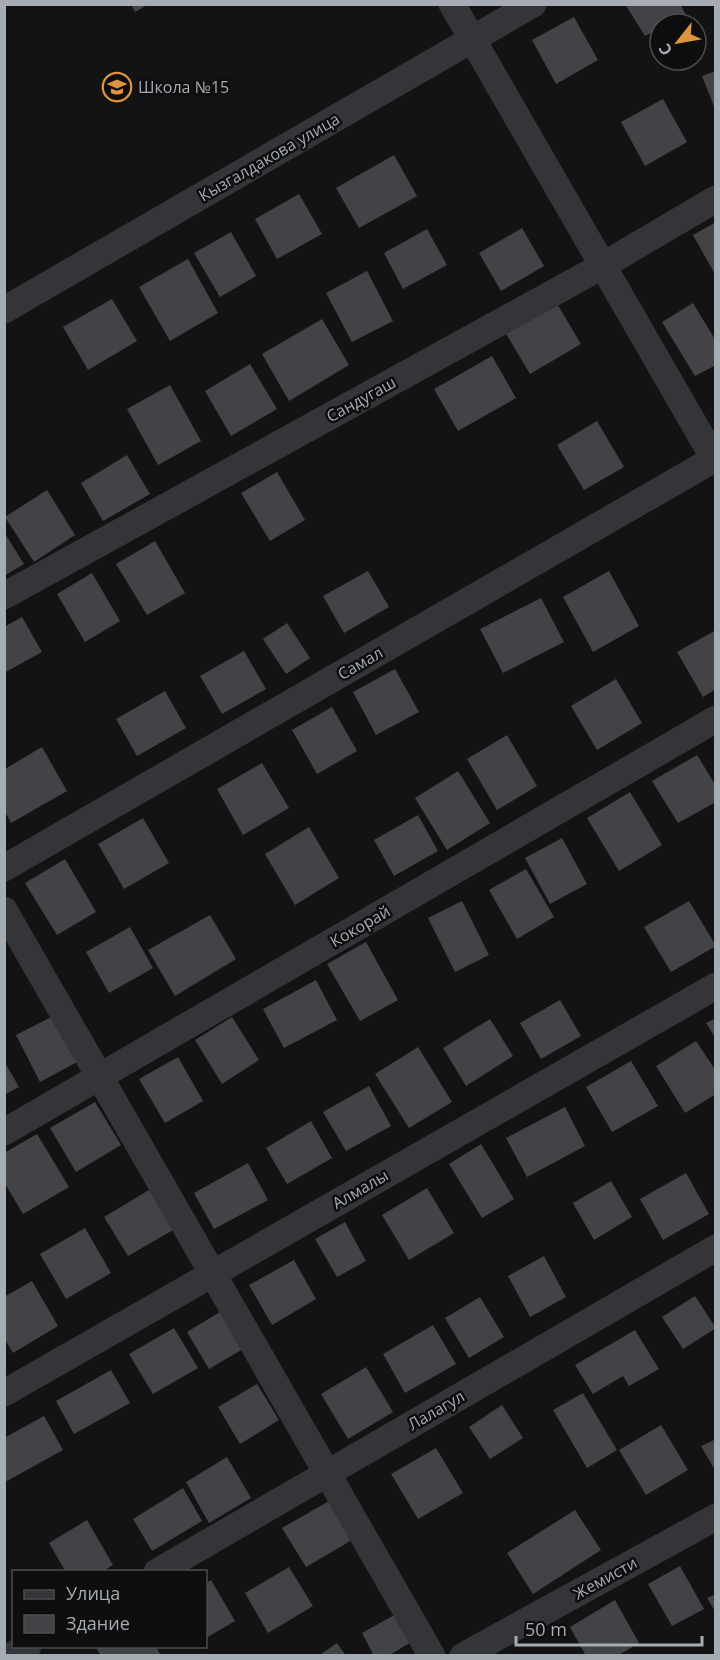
<svg xmlns="http://www.w3.org/2000/svg" width="720" height="1660" font-family="'Open Sans',sans-serif">
<style>
.building{fill:#424347}
.lines{fill:none;stroke-linecap:round;stroke-linejoin:round}
.minor{stroke:#343538;stroke-width:27}
.labels{text-anchor:middle;dominant-baseline:central;stroke-width:5;stroke-linejoin:round;paint-order:stroke}
.poi-label{font-size:16px;fill:#a6acb3;stroke:#0e0e0f;text-anchor:start}
.street-label{font-size:16px;fill:#a6acb3;stroke:#0e0e0f}
</style>
<rect width="100%" height="100%" fill="#131314"/>
<g class="building">
<polygon points="131,4 149,4 135,12"/>
<polygon points="625,4 680,4 686,15 669,24 660,24 660,28 645,36"/>
<polygon points="574,17 598,60 556,84 532,40"/>
<polygon points="716,71 716,109 715,109 702,76"/>
<polygon points="663,99 687,142 645,166 621,122"/>
<polygon points="394,155 417,196 359,228 336,188"/>
<polygon points="299,194 322,234 277,259 255,219"/>
<polygon points="716,222 716,276 693,235"/>
<polygon points="522,228 544,266 501,291 479,253"/>
<polygon points="427,229 447,265 403,289 384,253"/>
<polygon points="231,232 256,276 220,297 194,253"/>
<polygon points="188,259 218,313 170,341 139,287"/>
<polygon points="367,271 393,321 352,342 326,293"/>
<polygon points="112,299 137,341 88,370 63,327"/>
<polygon points="556,302 581,344 530,374 505,332"/>
<polygon points="693,303 716,341 716,365 695,376 662,322"/>
<polygon points="322,319 349,365 289,401 262,354"/>
<polygon points="492,356 516,398 458,431 434,389"/>
<polygon points="250,364 277,409 231,436 205,391"/>
<polygon points="170,385 201,441 158,465 127,409"/>
<polygon points="597,421 624,467 584,490 557,445"/>
<polygon points="127,455 150,494 103,521 81,483"/>
<polygon points="277,472 305,520 270,541 241,493"/>
<polygon points="47,490 75,535 34,562 5,517"/>
<polygon points="4,532 24,564 4,576"/>
<polygon points="155,541 185,593 147,615 116,564"/>
<polygon points="368,571 389,607 344,633 323,596"/>
<polygon points="609,571 639,626 593,652 563,597"/>
<polygon points="92,573 120,621 85,642 57,594"/>
<polygon points="541,598 564,642 503,673 480,629"/>
<polygon points="22,617 42,652 4,673 4,627"/>
<polygon points="287,623 310,658 286,674 263,639"/>
<polygon points="716,630 716,689 703,697 677,652"/>
<polygon points="244,651 266,689 222,714 200,676"/>
<polygon points="395,669 419,712 376,735 353,692"/>
<polygon points="616,679 642,723 597,750 571,706"/>
<polygon points="165,691 186,728 137,756 116,719"/>
<polygon points="332,707 357,751 317,774 292,730"/>
<polygon points="507,735 537,786 497,810 467,759"/>
<polygon points="42,747 67,791 11,823 5,812 5,769"/>
<polygon points="697,755 716,786 716,802 678,823 652,781"/>
<polygon points="262,763 289,808 243,835 217,789"/>
<polygon points="458,771 490,823 447,850 415,798"/>
<polygon points="630,792 662,845 619,871 587,818"/>
<polygon points="418,815 438,851 394,876 374,840"/>
<polygon points="143,818 169,863 124,889 98,844"/>
<polygon points="309,827 339,878 295,905 265,854"/>
<polygon points="562,838 587,884 550,904 525,858"/>
<polygon points="65,859 96,912 57,935 25,883"/>
<polygon points="526,869 554,917 517,939 489,890"/>
<polygon points="462,901 489,955 455,972 428,918"/>
<polygon points="689,901 716,946 671,972 644,927"/>
<polygon points="210,915 236,959 175,996 148,950"/>
<polygon points="130,927 153,968 109,993 86,952"/>
<polygon points="366,942 398,1000 360,1021 327,964"/>
<polygon points="316,980 337,1020 284,1048 263,1009"/>
<polygon points="560,1000 581,1036 541,1059 520,1023"/>
<polygon points="55,1015 79,1061 40,1082 16,1035"/>
<polygon points="232,1017 259,1060 222,1084 195,1040"/>
<polygon points="716,1018 716,1039 706,1023"/>
<polygon points="490,1019 513,1056 466,1086 443,1048"/>
<polygon points="696,1041 716,1071 716,1094 685,1113 656,1066"/>
<polygon points="418,1047 452,1102 409,1128 375,1074"/>
<polygon points="178,1057 203,1101 165,1123 139,1079"/>
<polygon points="4,1061 19,1087 4,1095"/>
<polygon points="631,1061 658,1106 612,1132 586,1087"/>
<polygon points="369,1086 391,1126 346,1151 323,1112"/>
<polygon points="95,1102 121,1145 76,1172 50,1128"/>
<polygon points="565,1107 585,1146 527,1177 506,1138"/>
<polygon points="311,1121 332,1158 287,1184 266,1148"/>
<polygon points="37,1134 69,1187 23,1214 4,1182 4,1153"/>
<polygon points="481,1144 514,1199 482,1218 449,1164"/>
<polygon points="248,1163 268,1200 214,1229 194,1193"/>
<polygon points="686,1173 709,1214 663,1240 640,1199"/>
<polygon points="611,1181 632,1217 594,1240 573,1203"/>
<polygon points="427,1188 454,1233 409,1260 382,1215"/>
<polygon points="149,1190 173,1230 128,1256 104,1217"/>
<polygon points="345,1222 366,1261 337,1277 315,1239"/>
<polygon points="85,1228 111,1273 66,1299 40,1254"/>
<polygon points="544,1256 566,1297 530,1317 508,1276"/>
<polygon points="294,1260 316,1299 272,1325 249,1285"/>
<polygon points="32,1281 58,1326 13,1353 4,1338 4,1297"/>
<polygon points="695,1296 716,1328 683,1349 662,1317"/>
<polygon points="480,1297 504,1337 469,1358 445,1318"/>
<polygon points="225,1309 248,1346 209,1369 187,1332"/>
<polygon points="433,1325 456,1364 405,1393 383,1354"/>
<polygon points="174,1328 198,1368 153,1394 129,1354"/>
<polygon points="635,1330 659,1369 629,1386 623,1376 593,1394 575,1365"/>
<polygon points="366,1367 393,1412 348,1439 321,1394"/>
<polygon points="111,1370 130,1403 74,1434 56,1401"/>
<polygon points="257,1384 279,1420 240,1444 218,1407"/>
<polygon points="583,1393 617,1450 587,1468 553,1410"/>
<polygon points="502,1405 523,1438 490,1459 469,1427"/>
<polygon points="44,1416 63,1450 7,1481 4,1476 4,1438"/>
<polygon points="661,1425 688,1470 646,1495 619,1450"/>
<polygon points="716,1439 716,1472 701,1446"/>
<polygon points="436,1448 463,1493 418,1519 391,1474"/>
<polygon points="227,1457 251,1498 209,1523 186,1482"/>
<polygon points="183,1488 202,1521 152,1551 133,1519"/>
<polygon points="329,1501 352,1540 306,1567 282,1528"/>
<polygon points="575,1510 601,1550 533,1594 507,1553"/>
<polygon points="87,1520 113,1565 102,1572 66,1572 49,1543"/>
<polygon points="680,1566 704,1609 672,1626 648,1584"/>
<polygon points="289,1567 313,1606 268,1633 245,1593"/>
<polygon points="211,1580 235,1621 206,1638 206,1583"/>
<polygon points="716,1594 716,1613 707,1598"/>
<polygon points="615,1600 639,1643 617,1656 586,1656 570,1627"/>
<polygon points="398,1613 413,1641 388,1656 374,1656 362,1633"/>
<polygon points="337,1643 346,1656 318,1656"/>
<polygon points="95,1646 156,1646 161,1656 101,1656"/>
</g>
<g class="lines">
<g class="minor">
<polyline points="452,4 716,462"/>
<polyline points="4,310 533,4"/>
<polyline points="4,596 602,266 716,199"/>
<polyline points="4,868 716,458"/>
<polyline points="4,910 432,1656"/>
<polyline points="4,1132 716,719"/>
<polyline points="4,1393 716,986"/>
<polyline points="157,1572 716,1248"/>
<polyline points="12,1656 28,1646"/>
<polyline points="463,1656 716,1517"/>
</g>
</g>
<defs>
<g id="school-ring" transform="scale(1.5)"><circle r="9.5" fill="#0e0e0f" stroke="#dd9342" stroke-width="1.5"/><path d="M0-5L7-2L0 1L-7-2ZM-4 1L0 2.5L4 1V4Q0 6-4 4Z" fill="#dd9342"/></g>
</defs>
<g fill-rule="evenodd">
<use href="#school-ring" x="117" y="87"/>
</g>
<g class="labels">
<g class="poi-label">
<text x="138" y="87">Школа №15</text>
</g>
<g class="street-label">
<text transform="translate(269 157) rotate(-30)">Кызгалдакова улица</text>
<text transform="translate(361 399) rotate(-29)">Сандугаш</text>
<text transform="translate(360 663) rotate(-30)">Самал</text>
<text transform="translate(360 926) rotate(-30)">Кокорай</text>
<text transform="translate(360 1189) rotate(-30)">Алмалы</text>
<text transform="translate(436 1410) rotate(-30)">Лалагул</text>
<text transform="translate(605 1578) rotate(-29)">Жемисти</text>
</g>
</g>
<rect width="720" height="1660" fill="none" stroke="#a6acb3" stroke-width="12"/>
<rect x="12" y="1570" width="195" height="78" fill="#0e0e0f" stroke="#4b4d51" stroke-width="1.5"/>
<rect x="24" y="1590" width="30" height="9" fill="#343538" stroke="#4b4d51" stroke-width="1.5"/>
<text x="66" y="1600" font-size="18" fill="#a6acb3">Улица</text>
<rect x="24" y="1615" width="30" height="18" fill="#424347" stroke="#4b4d51" stroke-width="1.5"/>
<text x="66" y="1630" font-size="18" fill="#a6acb3">Здание</text>
<g transform="translate(678 42) rotate(239)"><circle r="28" fill="#0e0e0f" stroke="#4b4d51" stroke-width="1.5"/>
<path d="M0-4.5L10 22L0 15L-10 22Z" fill="#dd9342"/>
<text y="-9" font-size="16" font-weight="bold" text-anchor="middle" fill="#a6acb3">С</text>
</g>
<path d="M516 1636v9h186v-9" fill="none" stroke="#a6acb3" stroke-width="3"/>
<text x="525" y="1636" font-size="18" fill="#a6acb3" stroke="#0e0e0f" stroke-width="4.5" paint-order="stroke">50 m</text>
</svg>
